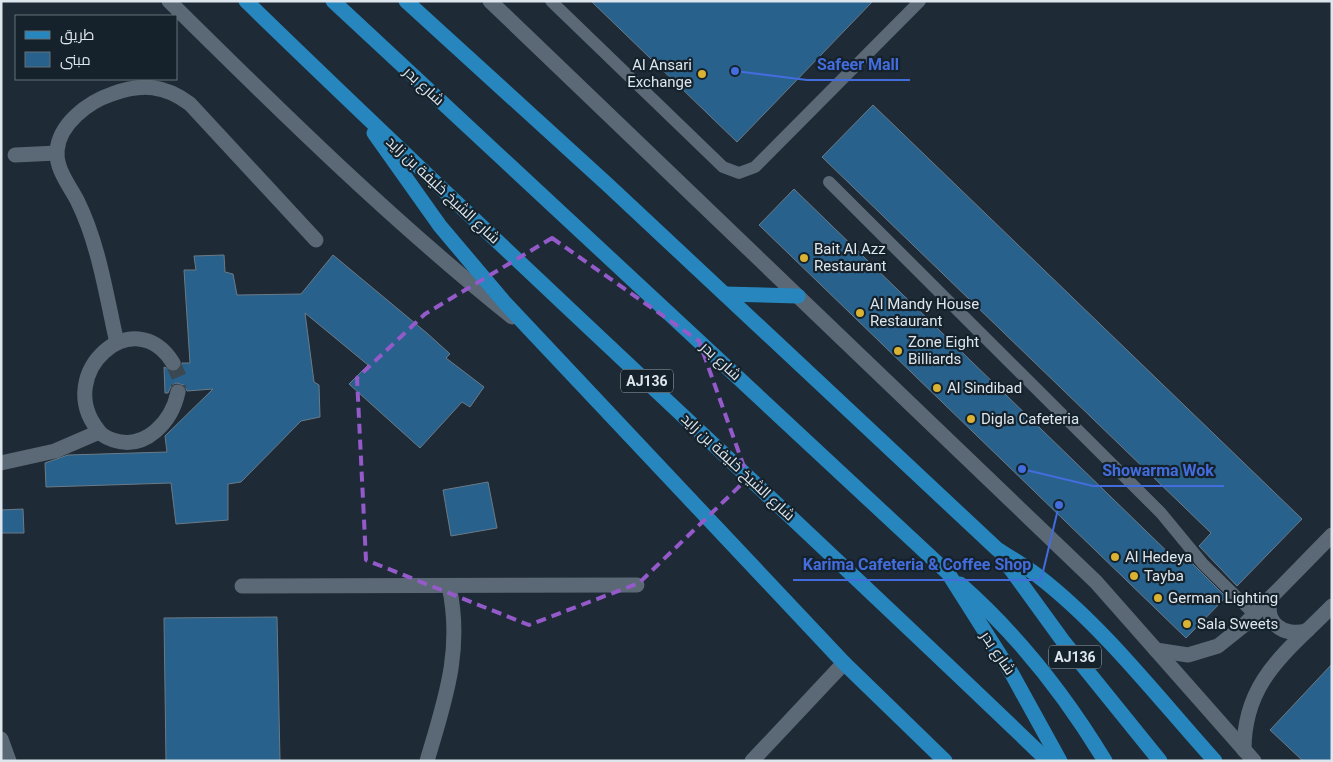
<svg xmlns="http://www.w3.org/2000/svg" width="1333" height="762" font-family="Roboto,Cairo,sans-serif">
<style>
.building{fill:#28618b;stroke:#6b7a87}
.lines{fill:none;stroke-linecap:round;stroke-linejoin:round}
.minor-tunnel{stroke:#3b4751;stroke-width:15;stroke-dasharray:15 8;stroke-linecap:butt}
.service{stroke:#5a6975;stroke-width:12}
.minor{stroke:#5a6975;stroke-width:15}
.tertiary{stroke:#5a6975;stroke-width:15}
.primary{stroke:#2686bd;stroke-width:15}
.marked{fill:none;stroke:#945aca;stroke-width:4;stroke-dasharray:10 6;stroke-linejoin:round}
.poi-dot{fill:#dbb333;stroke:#15222c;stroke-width:2}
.labels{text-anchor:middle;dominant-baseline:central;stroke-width:4.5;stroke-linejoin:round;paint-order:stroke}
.shield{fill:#15222c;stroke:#a1abb3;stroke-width:1}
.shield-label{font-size:14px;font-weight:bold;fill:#dde6ed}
.poi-label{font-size:15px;fill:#dde6ed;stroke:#15222c;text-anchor:start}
.street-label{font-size:15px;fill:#dde6ed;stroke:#15222c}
.leader{fill:none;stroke:#436cdc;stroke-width:2}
.callout-dot{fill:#436cdc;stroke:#15222c;stroke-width:2}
.callout-label{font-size:16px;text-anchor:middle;font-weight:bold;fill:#436cdc;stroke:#15222c;stroke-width:4.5;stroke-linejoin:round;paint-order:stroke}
</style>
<rect width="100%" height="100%" fill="#1e2b36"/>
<g class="building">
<polygon points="591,1 873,1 737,142"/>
<polygon points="873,105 1302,519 1237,586 1199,546 1211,533 822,157"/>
<polygon points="794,189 1181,565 1187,558 1226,597 1186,638 759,225"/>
<polygon points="224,255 225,272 233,274 237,295 301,294 333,255 428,334 450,354 446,358 484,387 470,407 462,402 420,448 349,384 368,365 305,313 314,382 319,385 320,417 301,421 241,482 228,484 228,520 176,524 171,483 46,487 45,463 68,455 167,452 165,436 213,389 187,391 184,385 176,383 171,386 168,393 165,393 164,367 175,372 180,369 182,363 190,363 184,270 196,270 194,256"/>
<polygon points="488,482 497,528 451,536 443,490"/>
<polygon points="23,509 24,533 1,533 1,510"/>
<polygon points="277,617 280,761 166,761 164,618"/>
<polygon points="1332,664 1332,761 1303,761 1270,730"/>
</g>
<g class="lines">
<polyline class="minor-tunnel" points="173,363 179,377 178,392"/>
<g class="service">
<polyline points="551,1 723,167 739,173 755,167 920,1"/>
<polyline points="829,182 1161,513 1203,564 1254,614"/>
</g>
<g class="minor">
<path d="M169 1C280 111 390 219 512 317"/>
<polyline points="15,155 57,153"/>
<path d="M117 343C106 295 99 244 77 200 69 185 56 169 57 151 59 124 88 102 112 94 142 83 165 85 190 104L316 240"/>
<path d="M173 363C134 300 53 374 98 430 101 435 107 438 113 440 146 451 172 421 178 392"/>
<polyline points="1,463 55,451 99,432"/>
<polyline points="242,586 637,585"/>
<path d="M1273 595C1260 621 1284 639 1308 630"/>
<polyline points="1156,650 1188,655 1218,646 1243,626 1332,535"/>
<polyline points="1,739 9,761"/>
<path d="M1244 750C1244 680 1287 652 1332 606"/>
<path d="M427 761C445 700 463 650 449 586"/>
</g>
<g class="tertiary">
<polyline points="490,1 1096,582 1254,761"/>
<polyline points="752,761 844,663"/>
</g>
<g class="primary">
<path d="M246 1C510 258 783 506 1048 761"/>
<polyline points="333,1 948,573 1012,674 1060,761"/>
<path d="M406 1 608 185 997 549C1011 558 1025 566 1038 576 1104 627 1159 699 1215 761"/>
<polyline points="374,133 440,226 505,303 844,663 945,761"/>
<polyline points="725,294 798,296"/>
<polyline points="1002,557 1063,641 1160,761"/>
<path d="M960 584C1018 635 1065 695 1105 761"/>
</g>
</g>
<path class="marked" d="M552 238 699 341 748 478 639 583 529 625 366 560 357 378 425 314Z"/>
<g class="poi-dot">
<circle cx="702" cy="74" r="5"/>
<circle cx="804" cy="258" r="5"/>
<circle cx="860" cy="313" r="5"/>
<circle cx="898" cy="351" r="5"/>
<circle cx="937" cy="388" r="5"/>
<circle cx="971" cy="419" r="5"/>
<circle cx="1115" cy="557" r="5"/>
<circle cx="1134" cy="576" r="5"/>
<circle cx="1158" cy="598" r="5"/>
<circle cx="1187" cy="624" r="5"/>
</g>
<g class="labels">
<g class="shield">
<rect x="621" y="369.5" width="52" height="23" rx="4"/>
<rect x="1049" y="645.5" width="52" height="23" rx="4"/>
</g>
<g class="shield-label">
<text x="647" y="381">AJ136</text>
<text x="1075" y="657">AJ136</text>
</g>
<g class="poi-label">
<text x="692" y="65" text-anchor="end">Al Ansari<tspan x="692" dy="17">Exchange</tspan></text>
<text x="814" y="249">Bait Al Azz<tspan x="814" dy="17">Restaurant</tspan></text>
<text x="870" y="304">Al Mandy House<tspan x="870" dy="17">Restaurant</tspan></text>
<text x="908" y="342">Zone Eight<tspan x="908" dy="17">Billiards</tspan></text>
<text x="947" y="388">Al Sindibad</text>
<text x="981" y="419">Digla Cafeteria</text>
<text x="1125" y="557">Al Hedeya</text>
<text x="1144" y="576">Tayba</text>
<text x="1168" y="598">German Lighting</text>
<text x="1197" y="624">Sala Sweets</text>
</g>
<g class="street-label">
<text transform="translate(424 86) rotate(43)">شارع بدر</text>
<text transform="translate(443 190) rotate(43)">شارع الشيخ خليفة بن زايد</text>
<text transform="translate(721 361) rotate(43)">شارع بدر</text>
<text transform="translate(738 467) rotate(43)">شارع الشيخ خليفة بن زايد</text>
<text transform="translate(998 653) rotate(56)">شارع بدر</text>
</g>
</g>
<path class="leader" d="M735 71L807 80H910M1022 469L1093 486H1224M1059 505L1041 580H793"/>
<g class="callout-dot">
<circle cx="735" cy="71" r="5"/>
<circle cx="1022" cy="469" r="5"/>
<circle cx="1059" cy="505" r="5"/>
</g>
<g class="callout-label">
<text x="858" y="70">Safeer Mall</text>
<text x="1158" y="476">Showarma Wok</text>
<text x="917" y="570">Karima Cafeteria &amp; Coffee Shop</text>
</g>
<rect width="1333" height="762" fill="none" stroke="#dde6ed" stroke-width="5"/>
<rect x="15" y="15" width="162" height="65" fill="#15222c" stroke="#657079"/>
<rect x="25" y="31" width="25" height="8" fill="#2686bd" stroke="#657079"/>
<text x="60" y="40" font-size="15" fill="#dde6ed">طريق</text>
<rect x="25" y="52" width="25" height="15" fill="#28618b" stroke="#657079"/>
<text x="60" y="65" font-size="15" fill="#dde6ed">مبنى</text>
</svg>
